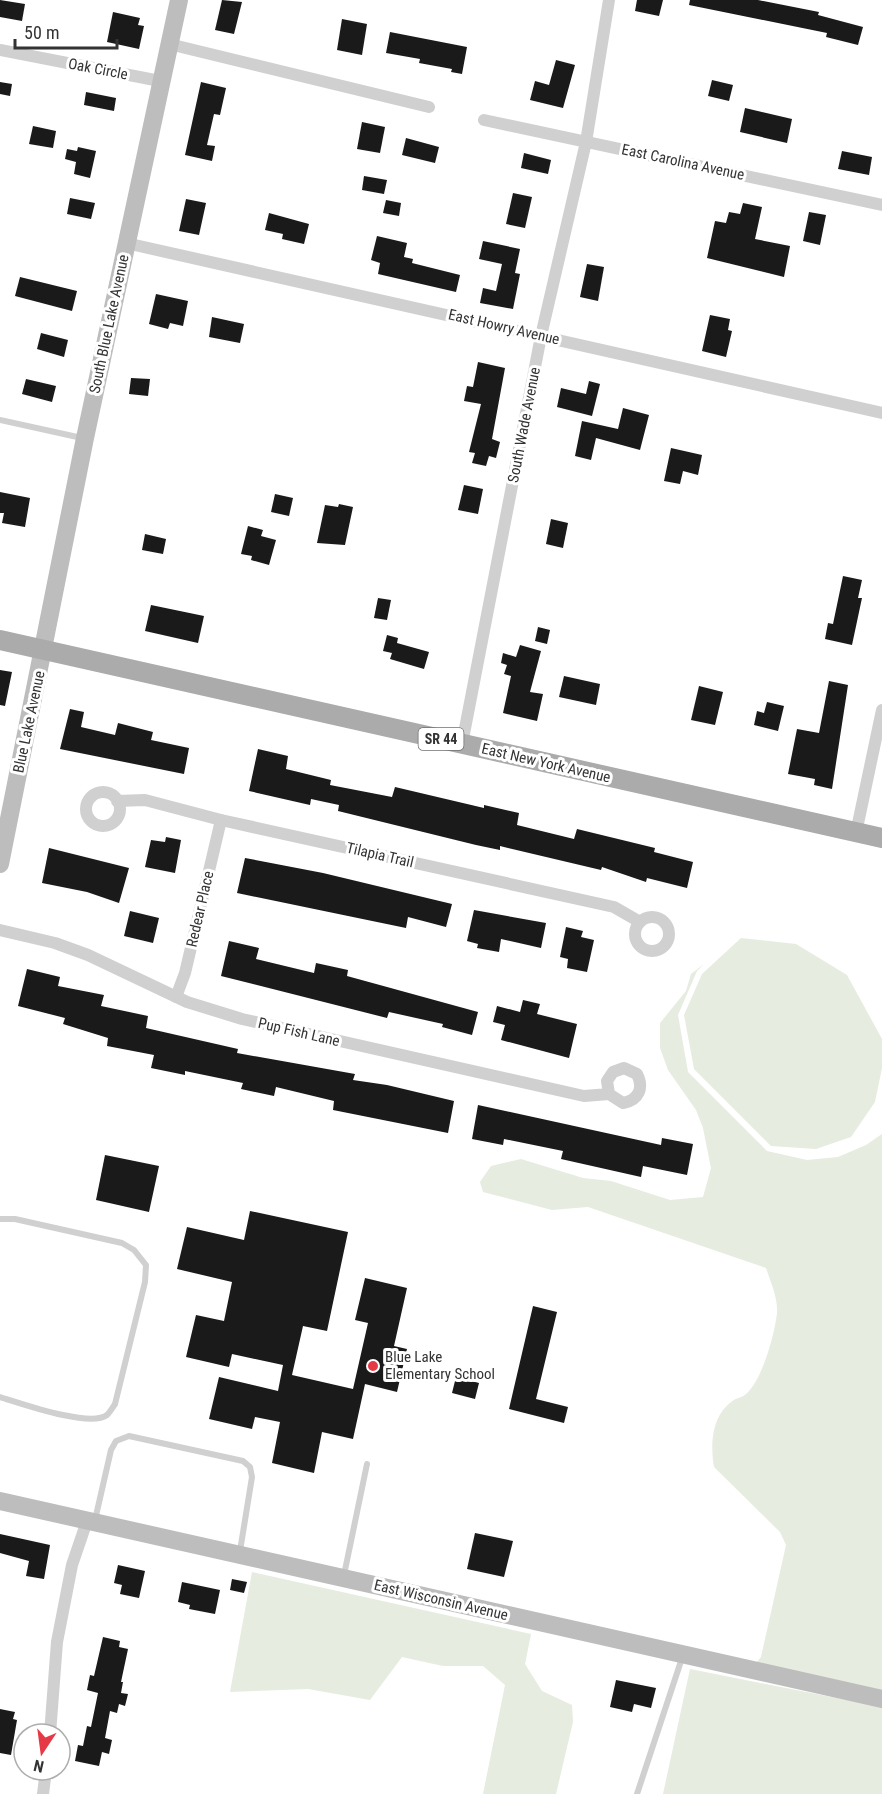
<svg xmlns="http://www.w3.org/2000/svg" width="882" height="1794" font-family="'Roboto Condensed',sans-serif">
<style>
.green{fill:#e6ecdf}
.building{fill:#1a1a1a}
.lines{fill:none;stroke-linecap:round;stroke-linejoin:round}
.lane{stroke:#d0d0d0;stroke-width:6}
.street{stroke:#d0d0d0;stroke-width:12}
.secondary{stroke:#bdbdbd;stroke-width:18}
.primary{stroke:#ababab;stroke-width:20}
.poi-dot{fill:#e63946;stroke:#fff;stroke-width:2}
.labels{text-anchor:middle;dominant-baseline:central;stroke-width:6;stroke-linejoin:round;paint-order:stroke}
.shield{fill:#fff;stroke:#707070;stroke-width:1.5}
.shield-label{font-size:14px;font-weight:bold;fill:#333}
.street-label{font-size:15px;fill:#333;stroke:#fff}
.poi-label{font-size:15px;fill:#333;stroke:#fff;text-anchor:start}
</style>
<rect width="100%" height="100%" fill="#fff"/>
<g class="green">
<polygon points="741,938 796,944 847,975 882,1039 882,1068 875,1102 851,1137 816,1149 771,1146 694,1069 684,1015 702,974"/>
<path d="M704 964 697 971 678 1015 688 1072 767 1151 807 1160 838 1157 866 1145 882 1134V1691L756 1663 761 1657 786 1545 780 1532 714 1467C710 1443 712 1414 734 1400 737 1398 743 1397 746 1394 762 1381 775 1333 777 1313 778 1298 771 1283 766 1268L588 1207 552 1210 483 1192 480 1182 491 1166 521 1159 583 1178 611 1181 670 1200 703 1197 711 1168 703 1128 696 1110 668 1070 660 1048V1023L686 991 691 974Z"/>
<polygon points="252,1572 531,1634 525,1664 542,1691 572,1705 573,1722 556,1794 483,1794 505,1685 483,1666 443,1666 402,1657 370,1700 308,1689 230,1692"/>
<polygon points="690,1669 882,1707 882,1794 663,1794"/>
</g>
<g class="building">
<polygon points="0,0 25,4 22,21 0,17"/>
<polygon points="222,0 242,2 234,34 215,30"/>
<polygon points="637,0 663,0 659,16 635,11"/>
<polygon points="690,0 758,0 819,12 818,15 863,27 858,45 826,37 827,33 689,5"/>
<polygon points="113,12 140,18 138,25 144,26 139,49 107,42"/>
<polygon points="342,19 367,24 362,55 337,50"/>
<polygon points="390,32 467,47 462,74 451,72 452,69 419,63 420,59 386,53"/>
<polygon points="556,60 575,65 563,108 530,100 535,81 549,85"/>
<polygon points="712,80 733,85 729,101 708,96"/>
<polygon points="0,82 12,84 10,96 0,94"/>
<polygon points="201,82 226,88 220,115 214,114 207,145 215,146 212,161 185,155"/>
<polygon points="86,92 116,98 114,111 84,105"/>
<polygon points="745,108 792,119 787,143 740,132"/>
<polygon points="362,122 385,127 380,153 357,149"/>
<polygon points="33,126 56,131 53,148 29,144"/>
<polygon points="406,138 439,147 435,163 402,155"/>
<polygon points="78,147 96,151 90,178 74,174 76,162 65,159 67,149 77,151"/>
<polygon points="842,151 872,157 869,175 838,169"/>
<polygon points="524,153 551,160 548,174 521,168"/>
<polygon points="364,176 387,180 384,194 362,190"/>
<polygon points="513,193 532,197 525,228 506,224"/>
<polygon points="70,198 95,203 91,219 67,214"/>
<polygon points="186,199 206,203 199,235 179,231"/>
<polygon points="386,200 401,203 399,216 383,213"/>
<polygon points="743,203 762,207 755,239 790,246 784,277 707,258 715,221 726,223 729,212 740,214"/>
<polygon points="809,212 826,215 820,245 803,241"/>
<polygon points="269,213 309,224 304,244 282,239 283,234 265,230"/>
<polygon points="377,236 407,243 404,257 413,259 412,263 460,275 456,292 378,274 380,263 371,260"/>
<polygon points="483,241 520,249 515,273 520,274 513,309 480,303 483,288 496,291 502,264 479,259"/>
<polygon points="587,264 604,267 598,301 580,297"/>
<polygon points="20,277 77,291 72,311 15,296"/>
<polygon points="156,294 188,301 183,326 170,323 168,329 149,324"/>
<polygon points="710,315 730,319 728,330 732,331 726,357 702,351"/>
<polygon points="212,317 244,324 240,343 209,337"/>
<polygon points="41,333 68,340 64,357 37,349"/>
<polygon points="478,362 505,368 492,439 500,442 496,458 489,456 486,466 472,463 475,453 469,452 481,404 464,401 467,386 473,387"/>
<polygon points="131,378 150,379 148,396 129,394"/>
<polygon points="26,379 56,386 52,402 22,394"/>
<polygon points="589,381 600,384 592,416 557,407 561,388 586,394"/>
<polygon points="623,408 649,415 640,450 596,438 591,460 575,456 582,421 618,429"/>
<polygon points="671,448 702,455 698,475 683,471 680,484 664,481"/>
<polygon points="464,485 483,489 478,514 458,510"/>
<polygon points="0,492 30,498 25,527 2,523 4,513 0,513"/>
<polygon points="275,494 293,498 289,516 271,512"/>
<polygon points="339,504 353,507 345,545 317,543 325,505 338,507"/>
<polygon points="551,519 568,523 563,548 546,544"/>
<polygon points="248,526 263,530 261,536 276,540 269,565 251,560 252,556 241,554"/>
<polygon points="145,534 166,539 163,554 142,550"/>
<polygon points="843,576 862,580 858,598 862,598 852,645 825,639 828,623 833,624"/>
<polygon points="378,598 391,600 387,620 374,618"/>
<polygon points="151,605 204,616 198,643 145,631"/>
<polygon points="538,627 550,630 547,644 535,641"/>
<polygon points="387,635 398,638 397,643 429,652 424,669 390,659 392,653 383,651"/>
<polygon points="520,645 541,651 530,692 543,694 537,721 503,713 511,676 504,674 507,665 501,663 503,653 516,657"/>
<polygon points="0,670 12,672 5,706 0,705"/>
<polygon points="564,676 600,684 596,705 559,697"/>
<polygon points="829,681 848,685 832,789 814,785 815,779 788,774 797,729 819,733"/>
<polygon points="699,686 723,692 715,725 691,720"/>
<polygon points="767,702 784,706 778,731 754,725 757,711 764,713"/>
<polygon points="70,709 84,712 81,727 115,735 118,723 153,732 151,740 189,748 184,774 60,749"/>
<polygon points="258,749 288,756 286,769 331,780 330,785 392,797 395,787 484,808 484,805 519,813 517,825 574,839 577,829 655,848 654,852 693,862 687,888 647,878 646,882 602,867 601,870 500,846 500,850 476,845 338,811 339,805 311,799 310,805 249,791"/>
<polygon points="166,837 181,840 175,873 145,867 151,840 165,842"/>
<polygon points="49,848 129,868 119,903 87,892 42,883"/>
<polygon points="245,858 323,873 452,904 446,927 408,917 406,928 237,893"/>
<polygon points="474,910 546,923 541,948 501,939 499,952 477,948 478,944 467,941"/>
<polygon points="130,911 159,918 153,943 124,936"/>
<polygon points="566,927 583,931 581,937 594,940 587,972 567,968 568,959 560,957"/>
<polygon points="229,941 259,948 256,959 314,973 316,963 348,970 347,976 478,1012 472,1035 442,1027 443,1024 389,1012 387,1018 221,976"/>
<polygon points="27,969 60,977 58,986 104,995 101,1006 148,1016 146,1028 238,1049 237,1053 355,1074 353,1080 387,1085 454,1101 448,1133 333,1110 334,1101 276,1087 274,1096 241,1089 243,1083 185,1071 185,1075 151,1068 154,1055 107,1046 108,1038 63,1024 65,1018 18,1006"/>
<polygon points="523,1000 540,1004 537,1014 577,1024 569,1058 501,1040 505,1025 493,1022 497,1006 520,1012"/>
<polygon points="478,1105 661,1145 662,1138 693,1144 687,1175 643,1166 641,1177 561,1159 563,1151 504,1139 503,1145 472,1139"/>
<polygon points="105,1155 159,1166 149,1212 96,1200"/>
<polygon points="250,1211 348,1232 327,1331 303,1326 292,1375 353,1389 368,1323 355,1320 365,1278 407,1288 394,1346 407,1349 397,1392 365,1384 353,1439 322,1432 314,1473 272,1463 280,1422 255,1417 252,1429 209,1419 219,1377 278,1391 283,1365 232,1354 229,1367 186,1357 196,1315 224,1321 232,1282 177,1269 187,1227 244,1240"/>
<polygon points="533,1306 557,1312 536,1399 568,1407 564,1423 509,1409"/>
<polygon points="456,1377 479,1383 475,1399 452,1393"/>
<polygon points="475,1533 513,1541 504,1577 467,1569"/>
<polygon points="0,1534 50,1545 44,1579 26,1576 29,1561 0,1553"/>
<polygon points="118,1565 145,1571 139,1598 120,1594 122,1585 114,1583"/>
<polygon points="232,1579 247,1582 244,1593 230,1590"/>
<polygon points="182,1582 220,1590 215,1614 189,1609 190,1605 178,1602"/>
<polygon points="103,1637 120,1641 119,1647 128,1649 121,1682 123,1682 121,1693 128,1694 125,1706 119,1704 117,1713 110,1711 105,1738 112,1740 109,1754 102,1752 99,1766 75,1761 78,1745 83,1746 87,1726 91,1727 98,1693 87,1690 90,1675 94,1676"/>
<polygon points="616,1680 656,1688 651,1708 634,1704 632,1712 610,1707"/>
<polygon points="0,1709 15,1712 13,1719 17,1720 11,1755 0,1753"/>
</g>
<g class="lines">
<g class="lane">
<polyline points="0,420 82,438"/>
<path d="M0 1219H15L122 1243 134 1250 146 1265 145 1282 115 1404C113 1407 110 1412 107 1415 90 1428 20 1403 0 1397"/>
<polyline points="95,1520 111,1450 116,1441 129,1436 243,1461 250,1467 252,1477 240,1551"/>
<polyline points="344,1575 367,1464"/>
<polyline points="637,1794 683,1655"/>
</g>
<g class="street">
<polyline points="169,44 429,107"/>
<polyline points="0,50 160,81"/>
<polyline points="484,120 882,205"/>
<polyline points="126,243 882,413"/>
<polyline points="462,744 541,336 586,142 609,0"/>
<circle cx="103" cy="809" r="17"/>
<polyline points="117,801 145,800 221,820 614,907 640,922"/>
<polyline points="856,833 882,710"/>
<circle cx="652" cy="934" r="17"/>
<path d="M0 930 55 943 88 955 187 1002 242 1019 584 1096 609 1094 623 1103C639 1100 644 1088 637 1074L624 1068 613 1072 607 1081 609 1094"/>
<polyline points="176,997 185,973 221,820"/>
<polyline points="50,1734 57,1642 72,1565 87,1521"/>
<polyline points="43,1794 46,1770"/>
</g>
<g class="secondary">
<polyline points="0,864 85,438 179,0"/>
<polyline points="0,1501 882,1699"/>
</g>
<polyline class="primary" points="0,640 882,838"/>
</g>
<circle class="poi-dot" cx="373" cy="1366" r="6"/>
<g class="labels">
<rect class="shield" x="418.5" y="728" width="45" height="22" rx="4.5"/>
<g class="shield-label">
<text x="441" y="739">SR 44</text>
</g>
<g class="street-label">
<text transform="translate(98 69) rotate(11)">Oak Circle</text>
<text transform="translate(683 162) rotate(12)">East Carolina Avenue</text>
<text transform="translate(109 324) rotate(-78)">South Blue Lake Avenue</text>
<text transform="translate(504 327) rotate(13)">East Howry Avenue</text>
<text transform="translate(524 425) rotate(-79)">South Wade Avenue</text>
<text transform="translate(29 722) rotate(-78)">Blue Lake Avenue</text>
<text transform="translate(546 763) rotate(13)">East New York Avenue</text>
<text transform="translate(380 855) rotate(13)">Tilapia Trail</text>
<text transform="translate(200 909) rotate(-77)">Redear Place</text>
<text transform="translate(299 1032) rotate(13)">Pup Fish Lane</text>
<text transform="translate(441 1600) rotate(13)">East Wisconsin Avenue</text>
</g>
<g class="poi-label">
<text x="385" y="1357">Blue Lake<tspan x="385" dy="17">Elementary School</tspan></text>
</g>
</g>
<g transform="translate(42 1752) rotate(193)"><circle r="28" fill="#ffffff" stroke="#adadad" stroke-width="1.5"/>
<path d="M0-4.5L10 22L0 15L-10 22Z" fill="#e63946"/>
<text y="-9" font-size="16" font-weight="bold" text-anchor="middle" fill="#333333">N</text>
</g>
<path d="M15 39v9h102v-9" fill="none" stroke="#333333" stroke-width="3"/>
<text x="24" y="39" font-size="18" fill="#333333" stroke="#ffffff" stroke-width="4.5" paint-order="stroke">50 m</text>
</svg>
